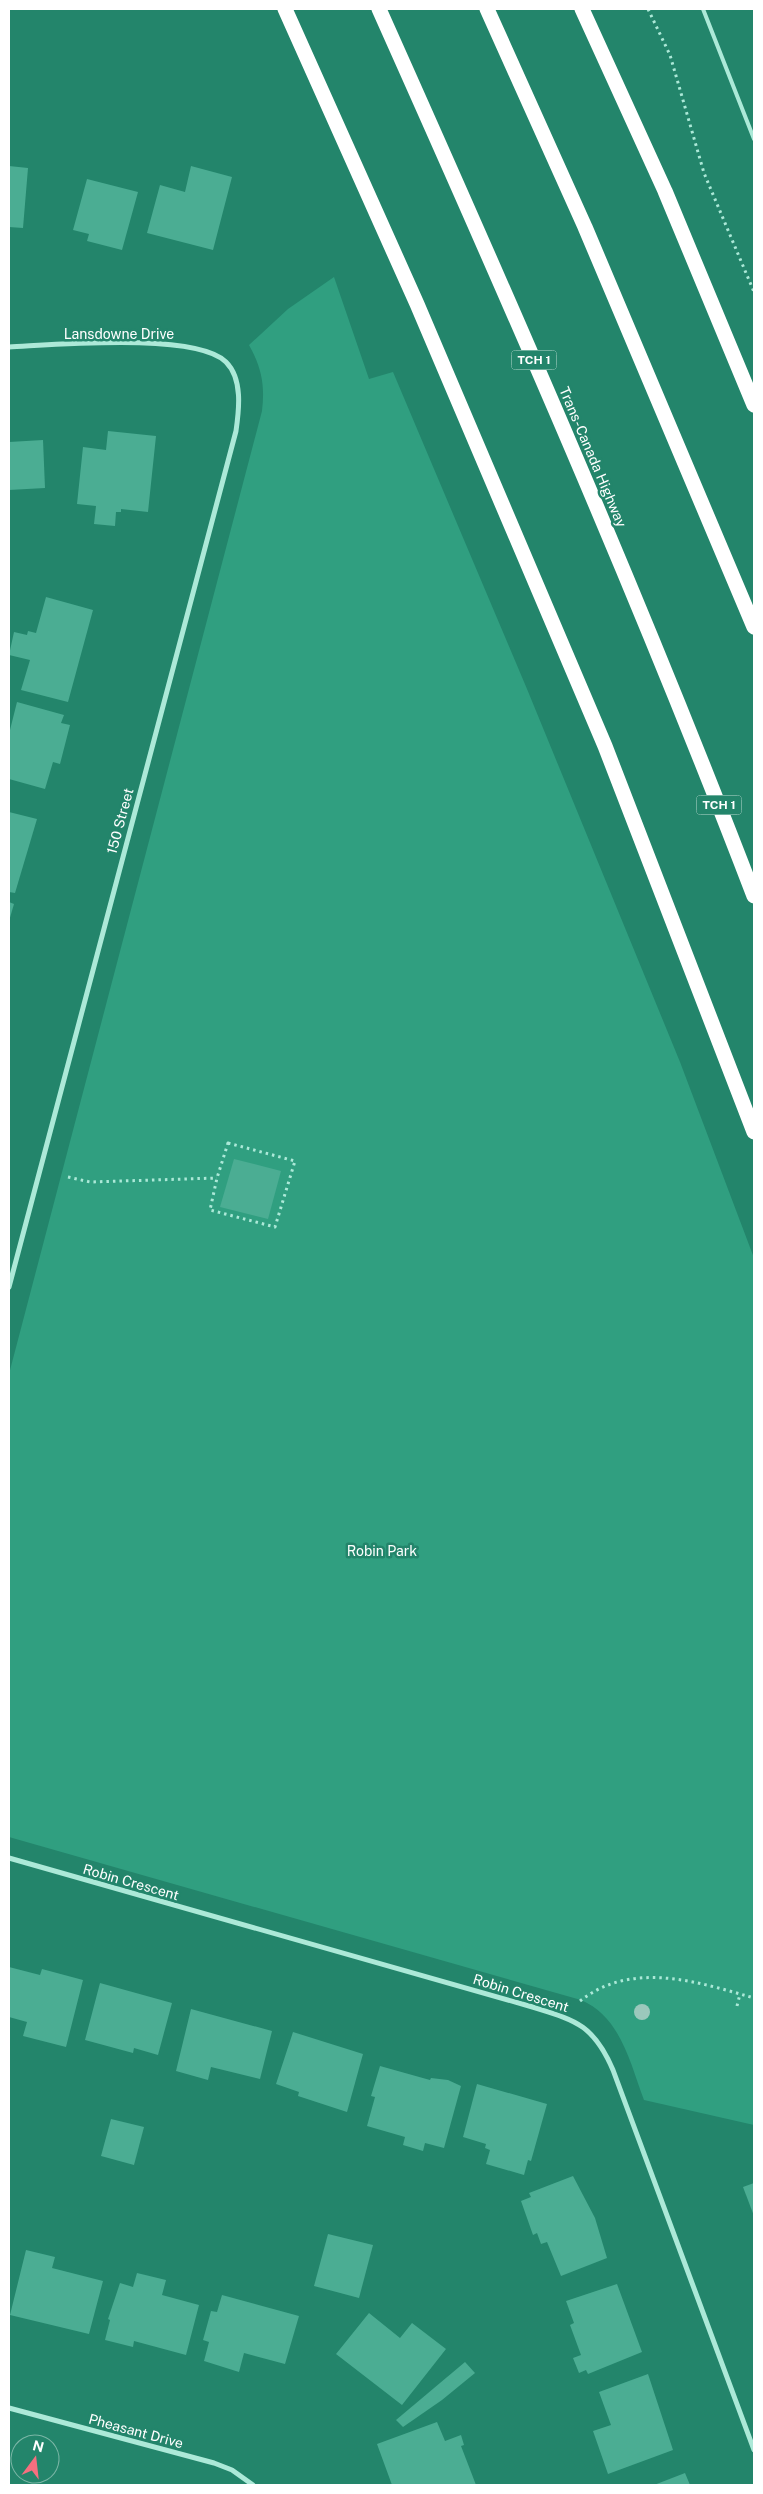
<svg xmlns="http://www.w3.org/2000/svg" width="763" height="2494" font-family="'Public Sans',sans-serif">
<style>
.green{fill:#309f80}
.building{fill:#4bad93}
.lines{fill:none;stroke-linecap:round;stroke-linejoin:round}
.path{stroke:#ace9d8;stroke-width:3;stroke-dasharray:2.5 4;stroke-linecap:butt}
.lane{stroke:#ace9d8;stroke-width:4}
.street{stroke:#ace9d8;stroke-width:5}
.highway{stroke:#fff;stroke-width:15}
.tree{fill:#9bc8bc}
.labels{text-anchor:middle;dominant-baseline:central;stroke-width:5;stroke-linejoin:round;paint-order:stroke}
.shield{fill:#23856b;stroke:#bddad3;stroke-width:1}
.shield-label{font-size:12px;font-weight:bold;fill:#fff}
.street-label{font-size:14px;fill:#fff;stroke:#23856b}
.park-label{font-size:14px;fill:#fdfffe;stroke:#23856b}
</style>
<rect width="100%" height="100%" fill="#23856b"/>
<path class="green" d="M334 277 369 379 393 372 527 689 680 1062 754 1258V2125L644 2100C630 2063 621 2017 581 2000L9 1837V1374L262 411C265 386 262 368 249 345L288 309Z"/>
<g class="building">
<polygon points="9,166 28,168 23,228 9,227"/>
<polygon points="191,166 232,177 213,250 147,233 160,185 185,192"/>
<polygon points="87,179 138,192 122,250 87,241 89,234 73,230"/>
<polygon points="108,431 156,436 148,512 121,509 121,512 116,512 115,526 94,524 96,506 77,504 83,447 106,450"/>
<polygon points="43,440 45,488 9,490 9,442"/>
<polygon points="46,597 93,610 68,702 21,690 30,660 9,655 14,632 27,635 28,631 36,633"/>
<polygon points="17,702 64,715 61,723 70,725 60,764 53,762 45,789 9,779 9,734"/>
<polygon points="9,812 37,819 15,893 9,892"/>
<polygon points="9,902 14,904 9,921"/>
<polygon points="234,1159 281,1171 268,1219 220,1207"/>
<polygon points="9,1967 40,1975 42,1969 83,1980 66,2047 23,2036 27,2022 9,2017"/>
<polygon points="100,1983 172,2003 158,2055 134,2048 133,2053 85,2040"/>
<polygon points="191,2009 272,2031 260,2079 211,2067 208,2080 176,2071"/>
<polygon points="293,2032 363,2054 347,2112 298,2096 299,2092 276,2084"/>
<polygon points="380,2066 430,2080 431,2078 448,2080 461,2086 444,2148 425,2143 423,2151 403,2145 405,2137 367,2126 375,2097 371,2096"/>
<polygon points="477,2084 547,2104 531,2161 528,2160 524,2175 486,2164 490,2150 485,2148 486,2144 463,2137"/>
<polygon points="111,2119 144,2127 134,2165 101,2156"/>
<polygon points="573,2176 595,2218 607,2258 561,2276 547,2242 541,2244 537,2233 533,2235 521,2201 531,2197 529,2193"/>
<polygon points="754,2183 754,2216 743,2187"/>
<polygon points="328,2234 373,2245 359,2298 314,2286"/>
<polygon points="26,2250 55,2257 52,2268 103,2281 89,2334 10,2315"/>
<polygon points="137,2273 166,2280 162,2295 199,2305 186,2355 134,2341 133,2347 105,2340 110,2320 108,2319 120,2283 133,2287"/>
<polygon points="617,2284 642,2352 588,2374 586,2370 579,2373 573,2358 581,2355 570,2325 574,2323 566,2301"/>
<polygon points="222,2295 299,2316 285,2364 244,2353 239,2372 204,2361 209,2342 203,2340 211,2311 217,2312"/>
<polygon points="369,2313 400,2338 412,2323 446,2349 402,2405 336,2354"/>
<polygon points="465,2362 475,2373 442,2400 403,2427 396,2420"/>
<polygon points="648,2374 673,2450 608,2474 593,2431 611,2425 599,2392"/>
<polygon points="437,2422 445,2441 461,2435 464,2445 461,2446 476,2485 392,2485 377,2444"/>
<polygon points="685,2473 690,2485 654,2485"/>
</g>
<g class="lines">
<g class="path">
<polyline points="648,9 670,55 704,173 754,292"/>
<polygon points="228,1143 295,1161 275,1227 210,1210 217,1178"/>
<polyline points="68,1177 90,1182 217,1178"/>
<path d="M580 2001C632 1960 698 1982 754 1998"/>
<polyline points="737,2006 740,1994"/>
</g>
<polyline class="lane" points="703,9 754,139"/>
<g class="street">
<path d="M9 347C53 345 196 332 226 362 243 379 239 410 236 431L9 1287"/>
<path d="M9 1858 529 2006C574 2020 593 2023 613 2070L754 2450"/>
<polyline points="9,2408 214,2463 232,2470 253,2485"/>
</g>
<g class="highway">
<polyline points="285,9 417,304 605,746 754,1132"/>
<path d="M379 9C510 302 639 596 754 896"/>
<polyline points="487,9 585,227 754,627"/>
<polyline points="582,9 665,191 754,405"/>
</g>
</g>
<circle class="tree" cx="642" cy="2012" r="8"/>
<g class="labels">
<g class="shield">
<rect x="511.5" y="350.5" width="45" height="19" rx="4"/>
<rect x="696.5" y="795.5" width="45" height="19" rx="4"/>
</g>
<g class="shield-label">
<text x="534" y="360">TCH 1</text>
<text x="719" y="805">TCH 1</text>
</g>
<g class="street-label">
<text x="119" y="334">Lansdowne Drive</text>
<text transform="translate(593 457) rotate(67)">Trans-Canada Highway</text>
<text transform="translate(120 821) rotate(-75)">150 Street</text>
<text transform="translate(131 1882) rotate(16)">Robin Crescent</text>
<text transform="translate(521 1993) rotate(17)">Robin Crescent</text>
<text transform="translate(136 2431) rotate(15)">Pheasant Drive</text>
</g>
<g class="park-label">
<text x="382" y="1551">Robin Park</text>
</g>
</g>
<rect width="763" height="2494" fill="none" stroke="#ffffff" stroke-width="20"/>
<g transform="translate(35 2459) rotate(15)"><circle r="24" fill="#23856b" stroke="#7bb6a6"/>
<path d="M0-4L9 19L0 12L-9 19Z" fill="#f46f7f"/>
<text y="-8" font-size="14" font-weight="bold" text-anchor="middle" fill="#ffffff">N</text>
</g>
</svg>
